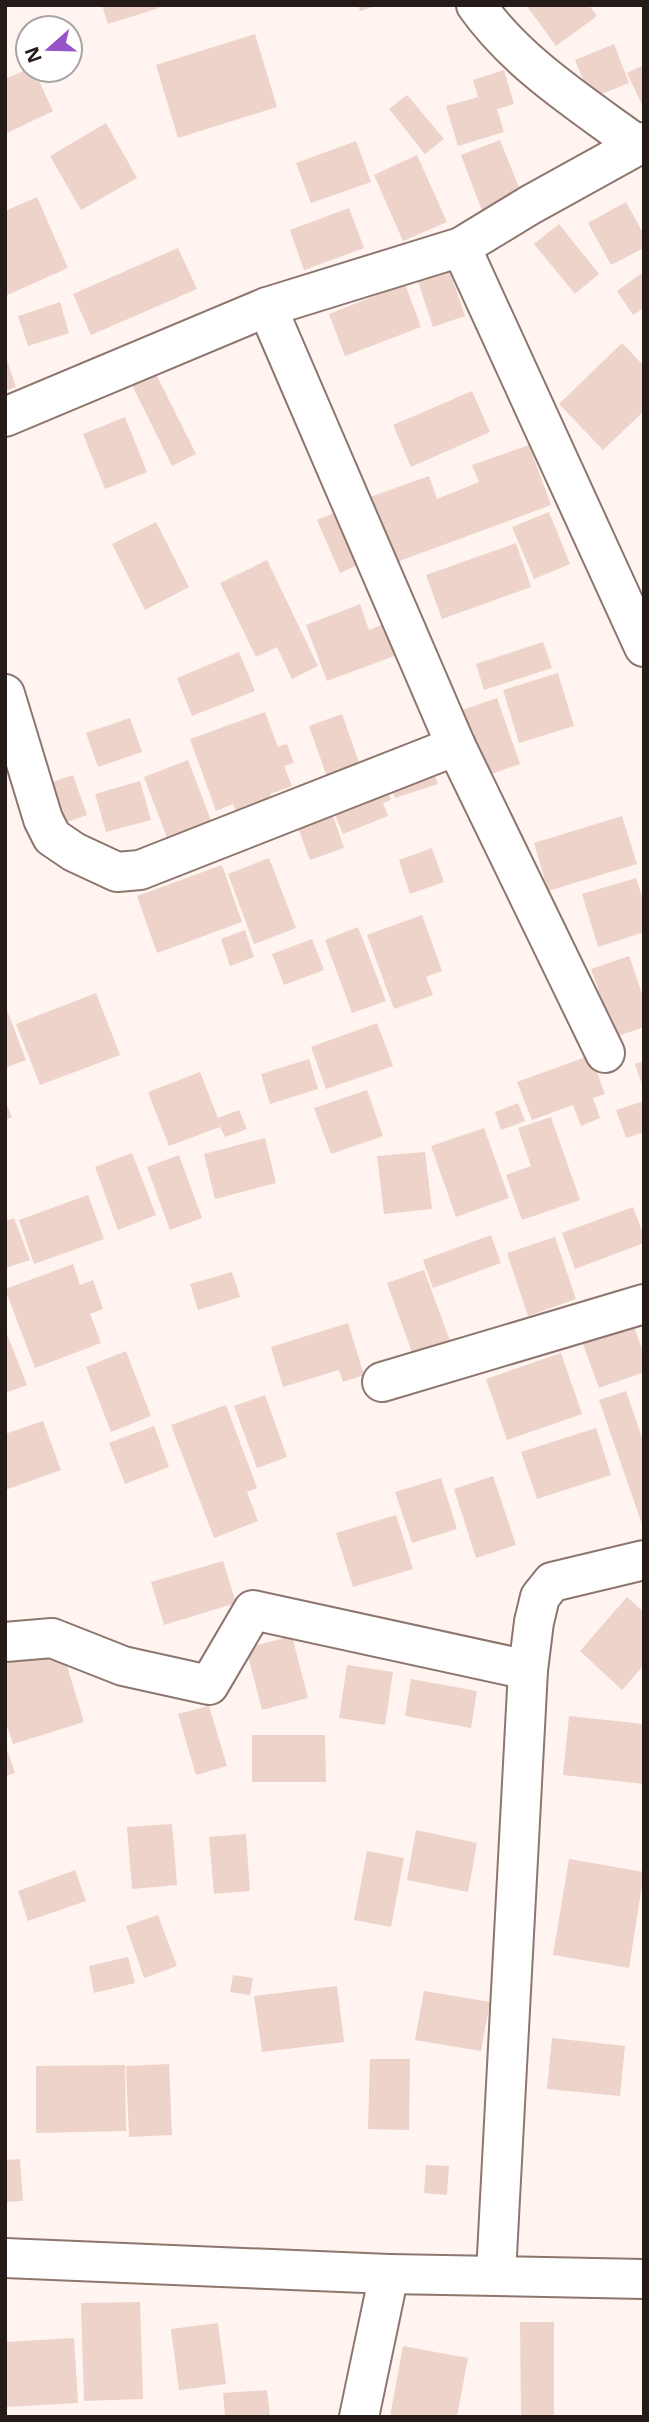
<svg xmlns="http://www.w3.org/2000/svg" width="649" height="2422" font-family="'Open Sans',sans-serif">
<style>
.building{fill:#edd3c9}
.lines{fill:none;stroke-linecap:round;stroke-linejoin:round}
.street-casing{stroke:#8d766d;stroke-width:42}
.street{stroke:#fff;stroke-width:38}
</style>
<rect width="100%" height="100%" fill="#fff4f0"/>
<g class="building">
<polygon points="102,5 158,5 159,8 108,24"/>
<polygon points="358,5 375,5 375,6 360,11"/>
<polygon points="526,5 589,5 597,16 556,46"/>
<polygon points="255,34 277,107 178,138 156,65"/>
<polygon points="614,44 629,83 591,98 575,60"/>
<polygon points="644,65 644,109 627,73"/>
<polygon points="28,69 34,70 53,111 5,134 5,79"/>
<polygon points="504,70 514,104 497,109 504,132 458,146 446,106 478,97 473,80"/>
<polygon points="407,95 444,139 425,154 389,109"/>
<polygon points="106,123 137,178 81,210 50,156"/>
<polygon points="500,140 524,200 484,216 461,155"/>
<polygon points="356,141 371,182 311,203 296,163"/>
<polygon points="417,155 447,222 403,241 374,175"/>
<polygon points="37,197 68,268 5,296 5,211"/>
<polygon points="626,202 644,235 644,248 611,265 588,223"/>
<polygon points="349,208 364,248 304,270 290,230"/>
<polygon points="559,224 599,274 575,294 534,244"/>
<polygon points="178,248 197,289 91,335 73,294"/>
<polygon points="448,266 465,316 433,327 417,278"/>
<polygon points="642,273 644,276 644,308 633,315 617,291"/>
<polygon points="405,284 421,327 345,356 329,314"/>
<polygon points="60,302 69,333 28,346 18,316"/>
<polygon points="622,343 644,366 644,411 603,450 559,404"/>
<polygon points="6,357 16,387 5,391 5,358"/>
<polygon points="156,374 196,454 172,466 132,385"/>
<polygon points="472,391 490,432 411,467 393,425"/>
<polygon points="125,417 147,472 105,489 83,434"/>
<polygon points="529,445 551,505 394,563 370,497 429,476 437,499 479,482 472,465"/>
<polygon points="346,508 369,560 340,573 317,520"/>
<polygon points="549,512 570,564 534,579 512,527"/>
<polygon points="156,522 189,587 145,610 112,544"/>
<polygon points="516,543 531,587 442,619 426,575"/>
<polygon points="267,560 318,666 292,679 277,647 256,657 220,583"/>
<polygon points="360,604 369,630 396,619 408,651 327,681 306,625"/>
<polygon points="543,642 552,668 484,690 476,664"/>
<polygon points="239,652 255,691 192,716 177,678"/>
<polygon points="558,673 574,726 519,743 503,690"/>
<polygon points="497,698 520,764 480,778 457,712"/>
<polygon points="265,712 278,747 287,744 294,763 284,766 292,786 270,794 272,801 237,814 233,804 216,811 190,739"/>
<polygon points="342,714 360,765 327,777 309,726"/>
<polygon points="130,718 142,752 98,767 86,733"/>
<polygon points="429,759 438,784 395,798 387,775"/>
<polygon points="188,760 212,823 168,840 144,777"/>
<polygon points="73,775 87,815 64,823 49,783"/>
<polygon points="140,781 151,820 106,832 95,794"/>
<polygon points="386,786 391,800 383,803 388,816 343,834 332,808"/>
<polygon points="332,813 344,848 310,860 297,825"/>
<polygon points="622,816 637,864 548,891 534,843"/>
<polygon points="432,848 444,882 410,894 399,860"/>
<polygon points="269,858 296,928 254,944 228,874"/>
<polygon points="222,865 242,922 157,953 137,896"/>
<polygon points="636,878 644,902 644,932 598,947 582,894"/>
<polygon points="422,915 442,971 426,977 433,995 394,1009 367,935"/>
<polygon points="358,927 386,1001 352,1013 325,940"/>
<polygon points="245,930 254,957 230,966 221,939"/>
<polygon points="312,939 324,970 284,985 272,954"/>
<polygon points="629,956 644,999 644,1027 615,1037 591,969"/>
<polygon points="96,993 120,1055 40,1085 16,1024"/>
<polygon points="5,1005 26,1060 5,1068"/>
<polygon points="377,1023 393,1066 326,1089 311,1047"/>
<polygon points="591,1055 605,1094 593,1098 600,1118 581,1126 573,1105 532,1120 517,1082"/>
<polygon points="309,1059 318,1089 270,1104 261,1074"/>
<polygon points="644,1061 644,1088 643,1088 635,1064"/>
<polygon points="200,1072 218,1118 239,1110 247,1129 225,1137 220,1127 169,1146 148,1092"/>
<polygon points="367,1090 383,1136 331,1154 314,1108"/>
<polygon points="5,1100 12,1117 5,1120"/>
<polygon points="644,1101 644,1132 626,1138 616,1110"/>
<polygon points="518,1103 525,1121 501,1130 495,1112"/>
<polygon points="551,1117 580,1200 522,1220 506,1175 531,1166 518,1128"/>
<polygon points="484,1128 509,1198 456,1217 431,1146"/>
<polygon points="265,1138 276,1183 215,1199 204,1154"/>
<polygon points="425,1152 432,1209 384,1214 377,1156"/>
<polygon points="132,1153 156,1215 118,1230 95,1167"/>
<polygon points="179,1155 202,1218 170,1230 147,1167"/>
<polygon points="88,1195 104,1239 34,1264 19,1220"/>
<polygon points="633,1207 644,1236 644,1243 575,1269 562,1233"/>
<polygon points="14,1218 30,1260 5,1268 5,1221"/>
<polygon points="491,1235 501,1263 433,1288 423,1260"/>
<polygon points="555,1237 576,1299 528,1316 507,1253"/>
<polygon points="73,1264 80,1285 93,1280 103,1309 90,1314 101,1343 35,1368 5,1289"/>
<polygon points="424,1270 450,1341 413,1355 387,1283"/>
<polygon points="232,1272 240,1297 198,1310 190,1284"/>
<polygon points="632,1322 644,1354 644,1372 599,1388 582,1341"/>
<polygon points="348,1323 364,1375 343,1382 339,1370 283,1387 271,1347"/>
<polygon points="5,1329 27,1385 5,1393"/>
<polygon points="126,1351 151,1416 111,1432 86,1367"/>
<polygon points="561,1353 582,1414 507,1440 486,1379"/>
<polygon points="626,1391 644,1444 643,1527 599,1400"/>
<polygon points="265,1395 287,1457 257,1468 234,1406"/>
<polygon points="226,1405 257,1488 247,1492 258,1521 214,1538 171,1425"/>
<polygon points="43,1421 61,1470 5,1490 5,1434"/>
<polygon points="154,1426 169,1467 125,1484 109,1443"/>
<polygon points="596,1428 611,1475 537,1499 521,1452"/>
<polygon points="493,1476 516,1545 476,1558 454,1489"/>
<polygon points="441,1478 457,1529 412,1543 395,1492"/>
<polygon points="396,1515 413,1569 353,1587 336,1533"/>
<polygon points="223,1561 236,1603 164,1625 151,1582"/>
<polygon points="627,1597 644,1612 644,1665 622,1690 580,1651"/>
<polygon points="292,1636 308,1698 262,1710 246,1648"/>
<polygon points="60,1643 84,1722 13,1744 5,1720 5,1660"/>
<polygon points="347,1665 393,1672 385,1725 339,1718"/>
<polygon points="411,1679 477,1691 471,1728 405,1716"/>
<polygon points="209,1706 227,1766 196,1775 178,1714"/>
<polygon points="569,1716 644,1724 644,1784 563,1775"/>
<polygon points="252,1735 325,1735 326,1782 252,1782"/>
<polygon points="5,1744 15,1773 5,1776"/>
<polygon points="172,1824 177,1885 132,1889 127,1827"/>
<polygon points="416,1830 477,1843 468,1892 407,1880"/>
<polygon points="246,1834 250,1891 214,1894 209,1837"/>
<polygon points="367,1851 404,1858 391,1927 354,1920"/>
<polygon points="569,1859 644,1872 629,1968 553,1955"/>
<polygon points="75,1870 86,1901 28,1921 18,1891"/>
<polygon points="158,1915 177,1966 144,1978 126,1926"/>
<polygon points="128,1957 135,1983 94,1993 89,1966"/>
<polygon points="233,1975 253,1978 250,1995 230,1992"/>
<polygon points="337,1986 344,2042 262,2052 254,1996"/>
<polygon points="424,1991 490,2002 481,2051 415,2040"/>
<polygon points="552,2038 625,2046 620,2096 547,2089"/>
<polygon points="370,2059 410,2059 409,2130 368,2129"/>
<polygon points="169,2064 172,2135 129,2137 126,2066"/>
<polygon points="125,2065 126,2131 36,2133 36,2066"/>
<polygon points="20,2159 23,2201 5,2202 5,2160"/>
<polygon points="426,2165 449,2166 447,2195 424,2193"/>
<polygon points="140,2302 143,2399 84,2401 81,2303"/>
<polygon points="520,2322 554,2322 554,2417 521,2417"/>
<polygon points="218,2323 226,2384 179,2390 171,2329"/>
<polygon points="74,2338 78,2403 5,2407 5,2342"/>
<polygon points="403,2346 468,2358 457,2417 390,2417"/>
<polygon points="267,2390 270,2417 225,2417 223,2393"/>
</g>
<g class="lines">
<g class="street-casing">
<g id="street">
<path d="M476 5C517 63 580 103 636 144"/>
<polyline points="461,247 644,647"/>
<polyline points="267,307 456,746 605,1053"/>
<polyline points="5,417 267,307 461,247 530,205 644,142"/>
<polyline points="5,694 43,819 52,837 74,852 117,872 140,870 456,746"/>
<polyline points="382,1382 644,1304"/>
<polyline points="5,1642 52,1638 123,1666 209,1685 253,1610 528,1670"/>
<polyline points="5,2258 389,2274 644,2279"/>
<polyline points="496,2274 528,1670 534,1622 540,1597 552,1582 644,1560"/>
<polyline points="359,2417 389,2274"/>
</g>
</g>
<use href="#street" class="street"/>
</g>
<rect width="649" height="2422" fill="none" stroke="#251b18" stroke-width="14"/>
<g transform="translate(49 49) rotate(250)"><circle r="33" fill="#ffffff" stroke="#a8a4a3" stroke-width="2"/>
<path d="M0-5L12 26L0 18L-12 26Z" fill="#9855ca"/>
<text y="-10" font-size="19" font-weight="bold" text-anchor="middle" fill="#251b18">N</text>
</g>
</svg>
